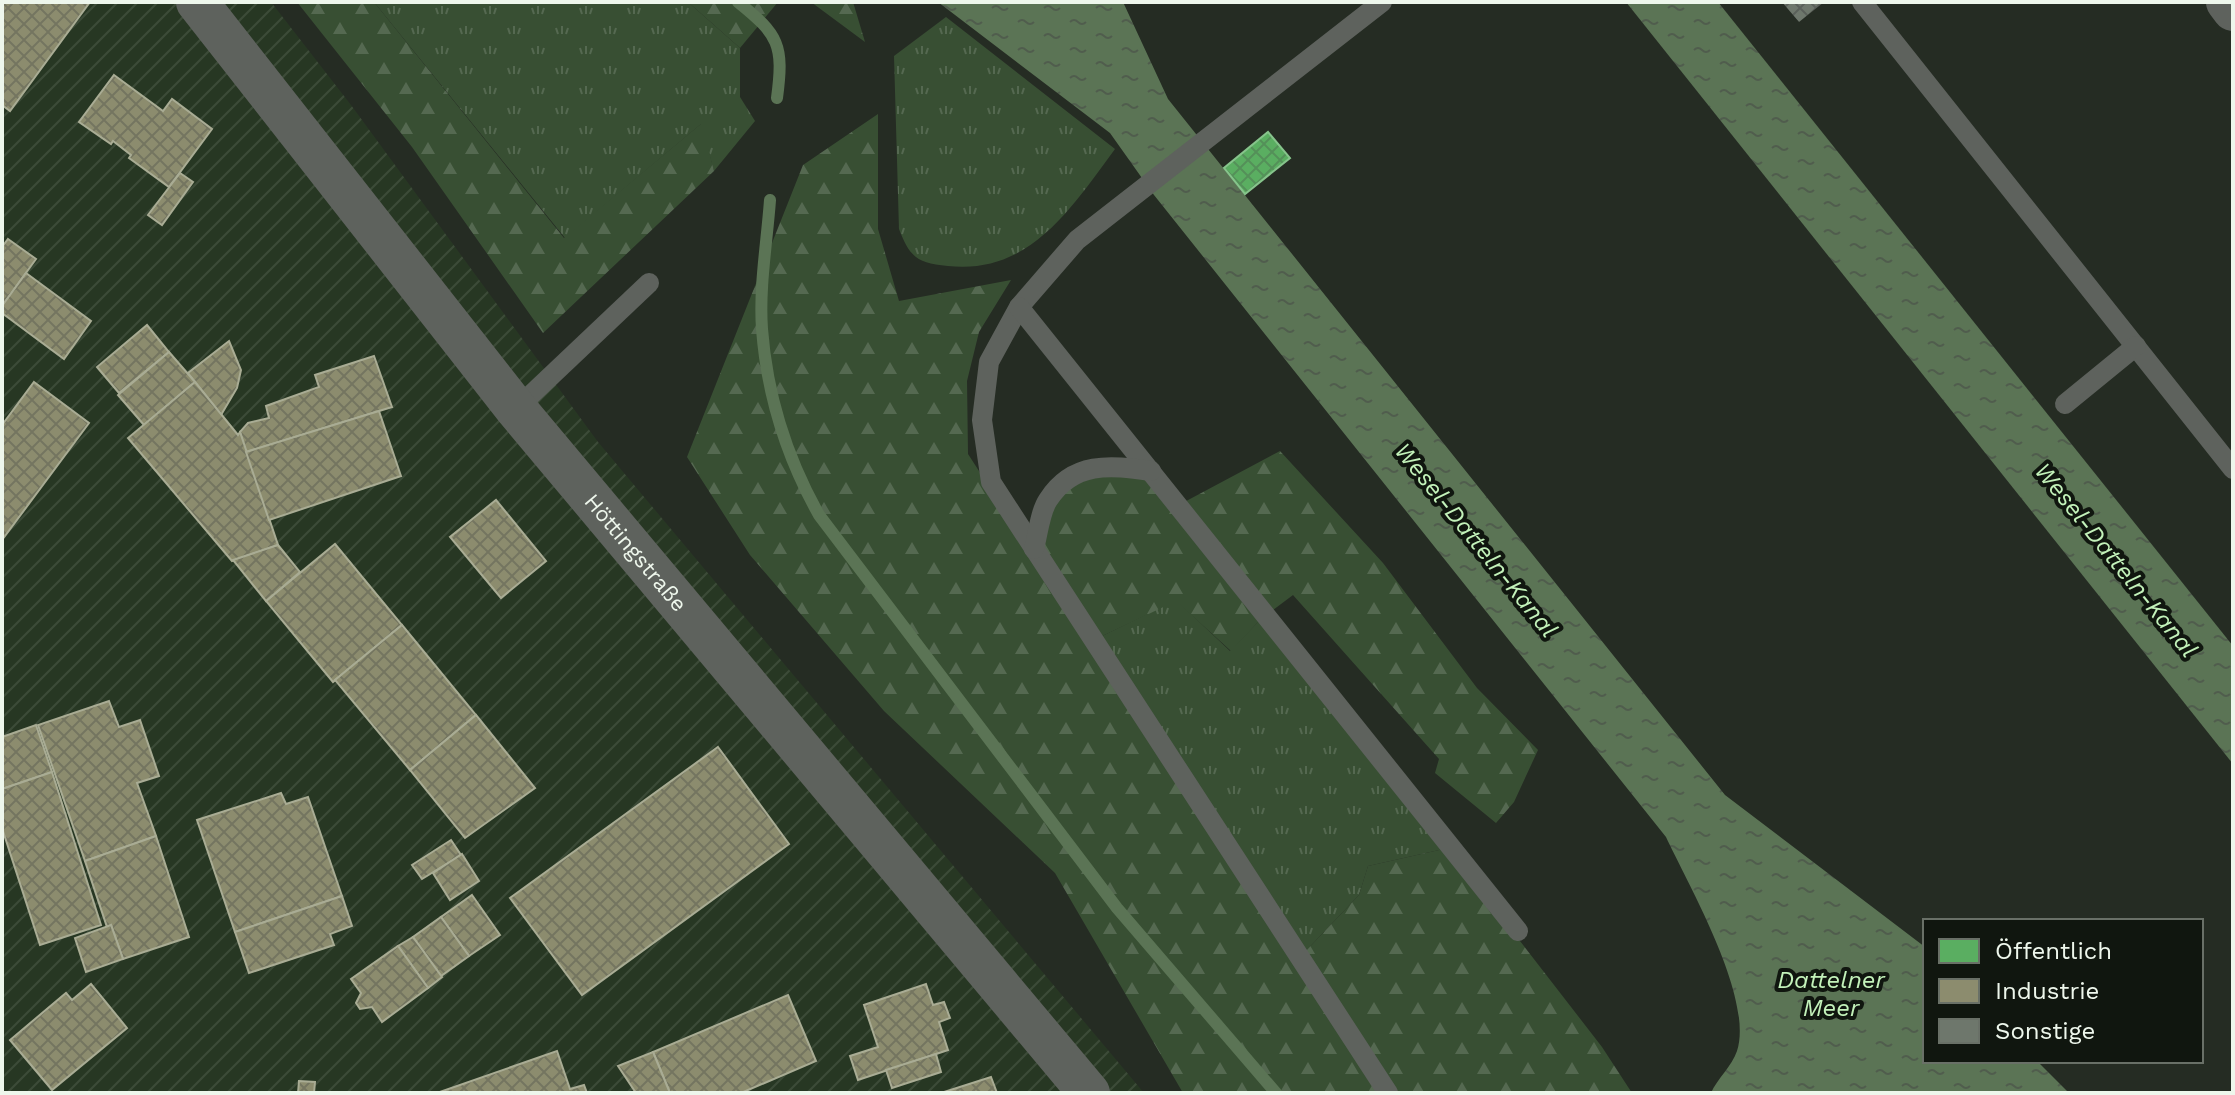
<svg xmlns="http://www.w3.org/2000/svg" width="2235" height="1095" font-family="'Work Sans',sans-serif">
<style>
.industrial{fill:url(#industrial-furrows)}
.grass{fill:url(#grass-tufts)}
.forest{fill:url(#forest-firs)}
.water{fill:url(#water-ripples)}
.public{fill:url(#public-cross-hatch);stroke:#86c48b;stroke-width:2}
.industry{fill:url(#industry-cross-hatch);stroke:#a9ac94;stroke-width:2}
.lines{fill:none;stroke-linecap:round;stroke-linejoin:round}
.stream{stroke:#5b7455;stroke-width:12}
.building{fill:url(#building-cross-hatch)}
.service{stroke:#5e625d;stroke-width:20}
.minor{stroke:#5e625d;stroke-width:42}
.labels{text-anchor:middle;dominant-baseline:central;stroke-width:8;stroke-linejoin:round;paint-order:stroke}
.street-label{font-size:22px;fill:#eef7ec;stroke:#10160f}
.water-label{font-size:24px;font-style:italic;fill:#c3f2ba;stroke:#10160f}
</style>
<defs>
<pattern id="industrial-furrows" width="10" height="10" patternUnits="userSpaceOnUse" patternTransform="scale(2)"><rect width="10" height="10" fill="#273723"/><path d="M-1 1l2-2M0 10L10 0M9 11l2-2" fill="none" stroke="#3c4b38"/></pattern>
<pattern id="grass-tufts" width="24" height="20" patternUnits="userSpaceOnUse" patternTransform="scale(2)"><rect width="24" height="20" fill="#384f33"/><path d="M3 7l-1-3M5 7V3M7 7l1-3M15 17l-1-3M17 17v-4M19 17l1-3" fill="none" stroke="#556951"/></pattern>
<pattern id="forest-firs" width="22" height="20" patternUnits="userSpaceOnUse" patternTransform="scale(2)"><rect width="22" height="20" fill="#384f33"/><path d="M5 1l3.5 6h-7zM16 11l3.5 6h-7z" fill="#556951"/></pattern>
<pattern id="water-ripples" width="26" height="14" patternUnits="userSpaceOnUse" patternTransform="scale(2)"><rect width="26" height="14" fill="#5b7455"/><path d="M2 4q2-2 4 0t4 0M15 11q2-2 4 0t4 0" fill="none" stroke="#505d4d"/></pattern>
<pattern id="public-cross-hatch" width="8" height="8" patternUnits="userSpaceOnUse" patternTransform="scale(2)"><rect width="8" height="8" fill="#5aae61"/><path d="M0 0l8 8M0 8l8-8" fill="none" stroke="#549059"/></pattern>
<pattern id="industry-cross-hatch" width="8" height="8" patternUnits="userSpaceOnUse" patternTransform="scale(2)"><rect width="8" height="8" fill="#8c8c6e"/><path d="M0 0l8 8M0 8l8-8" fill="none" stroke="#747560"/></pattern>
<pattern id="building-cross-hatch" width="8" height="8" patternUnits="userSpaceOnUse" patternTransform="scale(2)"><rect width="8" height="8" fill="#6e776c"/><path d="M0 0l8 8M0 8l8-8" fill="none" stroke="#5a605a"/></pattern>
</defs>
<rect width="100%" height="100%" fill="#252c23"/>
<polygon class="industrial" points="2,2 271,2 351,105 598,442 1144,1093 2,1093"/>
<g class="grass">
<polygon points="374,2 688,2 740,48 740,97 755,121 714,171 701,124 565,238"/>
<path d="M946 17 1115 149C1072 207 1030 275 948 266 918 263 910 258 899 229L894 56Z"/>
<polygon points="1176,600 1230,651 1261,619 1448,848 1368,866 1359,895 1303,954 1098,638"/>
</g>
<g class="forest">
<polygon points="297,2 374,2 564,238 702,123 714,171 543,333 412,147"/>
<polygon points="688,2 778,2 740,48"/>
<polygon points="811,2 853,2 865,42"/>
<polygon points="878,114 878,229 899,301 1011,280 979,332 967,381 968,454 1381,1093 1183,1093 1055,873 884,711 750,555 687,457 803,165"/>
<polygon points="1280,451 1383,563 1477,688 1538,750 1514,802 1496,823 1435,773 1439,759 1293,595 1261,619 1231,651 1176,601 1098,638 1042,547 1050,504 1079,476 1148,475 1175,507"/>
<polygon points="1448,848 1602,1047 1632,1093 1396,1093 1303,954 1359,895 1368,866"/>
</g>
<g class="water">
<path d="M938 2H1123L1168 99 1725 795 1925 947V1061H2037L2069 1093H1711C1717 1079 1732 1066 1737 1051 1754 998 1689 886 1666 837L1154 195 1110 133Z"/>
<polygon points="1626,2 1718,2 2233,646 2233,764"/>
</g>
<polygon class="public" points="1268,132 1290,158 1245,194 1224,168"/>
<g class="industry">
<polygon points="2,2 90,2 10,111 2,105"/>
<polygon points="114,75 163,111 172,99 212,129 169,187 129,158 131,155 113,141 111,144 79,122"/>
<polygon points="180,173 193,182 162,225 148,215"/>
<polygon points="8,239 36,259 2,306 2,247"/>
<polygon points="26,273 91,321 64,359 2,313 2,306"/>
<polygon points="147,325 169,352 119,393 97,367"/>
<polygon points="229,341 241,370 237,388 221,415 188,373"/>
<polygon points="169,352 195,382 144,425 118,395"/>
<polygon points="374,356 392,407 246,452 240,432 248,423 269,418 266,406 319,387 315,375"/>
<polygon points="34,382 89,423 2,540 2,425"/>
<polygon points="195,382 238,435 240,432 278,545 232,561 128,438"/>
<polygon points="379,411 401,476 269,520 246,452"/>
<polygon points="496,500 546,561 501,598 450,537"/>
<polygon points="335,544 402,625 333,682 266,601"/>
<polygon points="278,545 300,572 266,601 233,560"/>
<polygon points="402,625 476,715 410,770 335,680"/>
<polygon points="109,701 119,727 140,720 159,776 137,783 156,836 85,861 38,725"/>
<polygon points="476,715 535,788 465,838 410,770"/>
<polygon points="36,725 52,772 2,789 2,737"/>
<polygon points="718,747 789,844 582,995 510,898"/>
<polygon points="52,772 101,925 40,945 2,828 2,789"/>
<polygon points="281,793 286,804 308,797 342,896 235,932 197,820"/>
<polygon points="156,836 189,937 123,959 111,925 107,927 85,861"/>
<polygon points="451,840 461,855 422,879 412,865"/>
<polygon points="462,854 479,881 450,900 433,873"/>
<polygon points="472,895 500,935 469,956 441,917"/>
<polygon points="342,896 352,926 330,934 334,945 249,973 235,932"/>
<polygon points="441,917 469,956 441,976 413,937"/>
<polygon points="111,925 123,959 86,972 75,938"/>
<polygon points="413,937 442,977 428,988 398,946"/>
<polygon points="398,946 428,988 382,1022 372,1007 360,1009 356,1003 361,993 351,979"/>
<polygon points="91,984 127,1028 52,1090 10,1040 66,993 72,1000"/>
<polygon points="926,984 933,1005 944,1002 950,1018 939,1022 948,1050 858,1080 850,1056 878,1047 864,1005"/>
<polygon points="788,995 816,1061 741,1093 670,1093 653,1052"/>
<polygon points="557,1051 570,1089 584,1085 587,1093 437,1093"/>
<polygon points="653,1052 670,1093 636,1093 618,1066"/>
<polygon points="936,1054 941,1072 892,1088 886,1070"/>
<polygon points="991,1077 997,1093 941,1093"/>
<polygon points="299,1081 315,1082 314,1093 298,1093"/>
</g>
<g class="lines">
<g class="stream">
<path d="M738 2C779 35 784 45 777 98"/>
<path d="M770 200C767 242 759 287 762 329 767 395 787 458 819 515L1117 908 1276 1093"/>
</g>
</g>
<polygon class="building" points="1782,2 1824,2 1799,22"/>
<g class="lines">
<g class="service">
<polyline points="1382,2 1077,240 1019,307 989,362 982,420 991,482 1388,1093"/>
<polyline points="1862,2 2233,469"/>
<polyline points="1019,307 1518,931"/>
<polyline points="2065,404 2136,346"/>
<polyline points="516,409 649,283"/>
<path d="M1034 549C1038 534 1040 512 1048 500 1073 461 1110 465 1151 471"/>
</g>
<g class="minor">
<path id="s1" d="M197 2 516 409 1089 1093"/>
<polyline points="2227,2 2233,10"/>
</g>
</g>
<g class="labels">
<g class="street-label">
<text stroke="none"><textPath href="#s1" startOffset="704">Höttingstraße</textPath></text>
</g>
<g class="water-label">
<text transform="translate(1476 540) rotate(51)">Wesel-Datteln-Kanal</text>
<text transform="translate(2116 560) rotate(51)">Wesel-Datteln-Kanal</text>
<text x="1831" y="980">Dattelner<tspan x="1831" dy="28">Meer</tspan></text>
</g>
</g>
<rect width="2235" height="1095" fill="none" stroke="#eef7ec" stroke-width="8"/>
<rect x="1923" y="919" width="280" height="144" fill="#10160f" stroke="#697067" stroke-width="2"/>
<rect x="1939" y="939" width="40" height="24" fill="#5aae61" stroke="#697067" stroke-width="2"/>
<text x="1995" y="959" font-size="24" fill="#eef7ec">Öffentlich</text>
<rect x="1939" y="979" width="40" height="24" fill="#8c8c6e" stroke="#697067" stroke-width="2"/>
<text x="1995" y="999" font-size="24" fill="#eef7ec">Industrie</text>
<rect x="1939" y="1019" width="40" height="24" fill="#6e776c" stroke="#697067" stroke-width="2"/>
<text x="1995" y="1039" font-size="24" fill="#eef7ec">Sonstige</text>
</svg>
